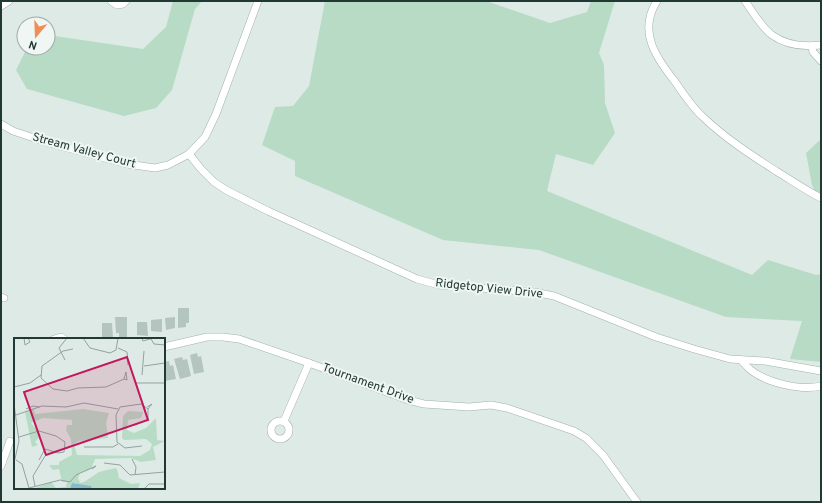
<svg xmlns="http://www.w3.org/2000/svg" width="822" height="503" font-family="Overpass,sans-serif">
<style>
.green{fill:#b7dbc5}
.building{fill:#b4c4bf}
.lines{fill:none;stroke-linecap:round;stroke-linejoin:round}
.street-casing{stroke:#a1b1ad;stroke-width:8}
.street{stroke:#fff;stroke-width:7}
.labels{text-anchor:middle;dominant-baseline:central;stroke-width:4;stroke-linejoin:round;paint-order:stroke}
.street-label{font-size:12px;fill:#203935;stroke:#eff6f3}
.inset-road{fill:none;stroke:#92a39f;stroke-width:1}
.view{fill:#c2185b;fill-opacity:0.15;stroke:#c2185b;stroke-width:2}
.inset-edge{fill:none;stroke:#203935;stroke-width:2}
</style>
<rect width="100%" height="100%" fill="#deeae6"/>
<g class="green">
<polygon points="173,1 202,1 195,9 172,90 156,108 124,116 27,89 16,70 27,48 48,48 48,35 143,49 166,27"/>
<polygon points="325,1 486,1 550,23 587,12 591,1 615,1 599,53 604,65 605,103 615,133 593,165 556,154 547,191 752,275 768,260 816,275 821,274 821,362 790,359 802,321 726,317 539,250 443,240 295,176 295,161 262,145 275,107 293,106 309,86"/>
<polygon points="821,139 821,203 812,185 806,153"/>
</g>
<g class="building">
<polygon points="178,308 189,308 189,323 186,323 186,327 178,328"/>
<polygon points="115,317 127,317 127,337 119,338 119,333 116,333"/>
<polygon points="175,317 175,328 166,330 165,318"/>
<polygon points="162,319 162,332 151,331 151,320"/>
<polygon points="137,322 147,322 148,336 137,335"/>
<polygon points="102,323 112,323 113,338 102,337"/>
<polygon points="197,353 198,357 201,356 204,372 194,374 190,355"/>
<polygon points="182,357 183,360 187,359 191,376 180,379 174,359"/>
<polygon points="169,361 170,366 173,365 176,379 165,381 164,362"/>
</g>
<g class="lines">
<g class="street-casing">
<g id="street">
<polyline points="111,1 117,5 123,4 126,1"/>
<path d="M657 1C637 32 657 59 676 83 684 95 692 107 703 117 725 138 751 155 776 171 791 180 805 190 821 198"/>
<path d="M745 1C753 12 761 27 772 35 786 45 805 47 821 45"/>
<polyline points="1,6 9,1"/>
<polyline points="812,46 813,52 821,61"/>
<polyline points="1,124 13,131 46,142 127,164 155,168 168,165 189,154 205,137 216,114 258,1"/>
<polyline points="189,154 201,169 214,182 226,190 268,211 417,279 439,285 534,292 554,296 656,337 694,349 730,359 765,361 821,371"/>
<polyline points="1,297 4,298"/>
<polyline points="54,339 61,337 64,339"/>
<polyline points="164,347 207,337 223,337 239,339 309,363 408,400 424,404 469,407 491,405 507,408 574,431 586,438 603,455 637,502"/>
<path d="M741 360C745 364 748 368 752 371 768 383 802 391 821 386"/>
<circle cx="280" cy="430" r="9"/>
<polyline points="284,421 309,363"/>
<polyline points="1,466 10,441"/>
</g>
</g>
<use href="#street" class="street"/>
</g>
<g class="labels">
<g class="street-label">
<text transform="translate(84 151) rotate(15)">Stream Valley Court</text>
<text transform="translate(489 289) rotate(6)">Ridgetop View Drive</text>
<text transform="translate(368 384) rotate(20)">Tournament Drive</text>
</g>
</g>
<g transform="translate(14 338)">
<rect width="151" height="151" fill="#deeae6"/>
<path d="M20 71 21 76 69 71 95 75 92 85 94 100 65 103 60 106 63 117 126 118 136 112 138 106 132 101 110 102 108 100 109 78 114 73 129 74 127 80 114 82 113 92 120 95 132 90 142 80 143 102 151 103 139 109 142 122 127 124 117 120 81 121 77 131 66 135 64 140 66 145 70 144 85 134 101 130 103 131 105 140 117 146 126 145 124 151H78L60 145 56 151H19L37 144 42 150 52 149 53 144H48L45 131 39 132 35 127H45V124L58 117 57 101 52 92 53 87H58V82L29 80 21 83 17 85 27 97 21 104 24 107 18 109 11 74Z" fill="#b7dbc5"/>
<path d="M58 145 77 148 78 151H56Z" fill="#87bace"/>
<path class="inset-road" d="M10 0 11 7 16 4 14 0M69 0 76 10 96 15 102 12 104 0M128 0 129 3 139 0M137 1 140 6 151 7M104 10 113 14 114 27M59 11 49 13 28 28 27 40 39 51 53 53 64 50 92 49 110 41 112 34 113 42 110 41M51 22 45 10 53 0M130 28 151 25M128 37 130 13M121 45H151M0 49 16 45 27 37M0 66 5 103 0 125M133 69 138 66 134 71M12 71 19 68 26 69M2 77 28 68 52 69 70 65 104 71M121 87 134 81V71L127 66 106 69 102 77 103 104 111 110 128 108M5 99 25 93 42 98 51 104 50 114 44 115 31 111 25 122M70 109H99L104 106M118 121 122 129 121 137M2 122 8 126 15 150M90 125 106 127 116 137 151 134M21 148 19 138 31 118M15 150 46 142 56 144 62 137 82 128 78 131M130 151 135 146H151"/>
<path class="view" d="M113 19 134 82 32 117 10 54Z"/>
<rect width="151" height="151" class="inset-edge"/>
</g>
<rect width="822" height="503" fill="none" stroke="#203935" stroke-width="4"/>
<g transform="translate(36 36) rotate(199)"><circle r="19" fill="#eff6f3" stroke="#9caaa7"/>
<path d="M0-3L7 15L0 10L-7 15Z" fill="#ee8f57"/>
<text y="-6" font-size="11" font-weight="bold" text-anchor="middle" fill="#203935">N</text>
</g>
</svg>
